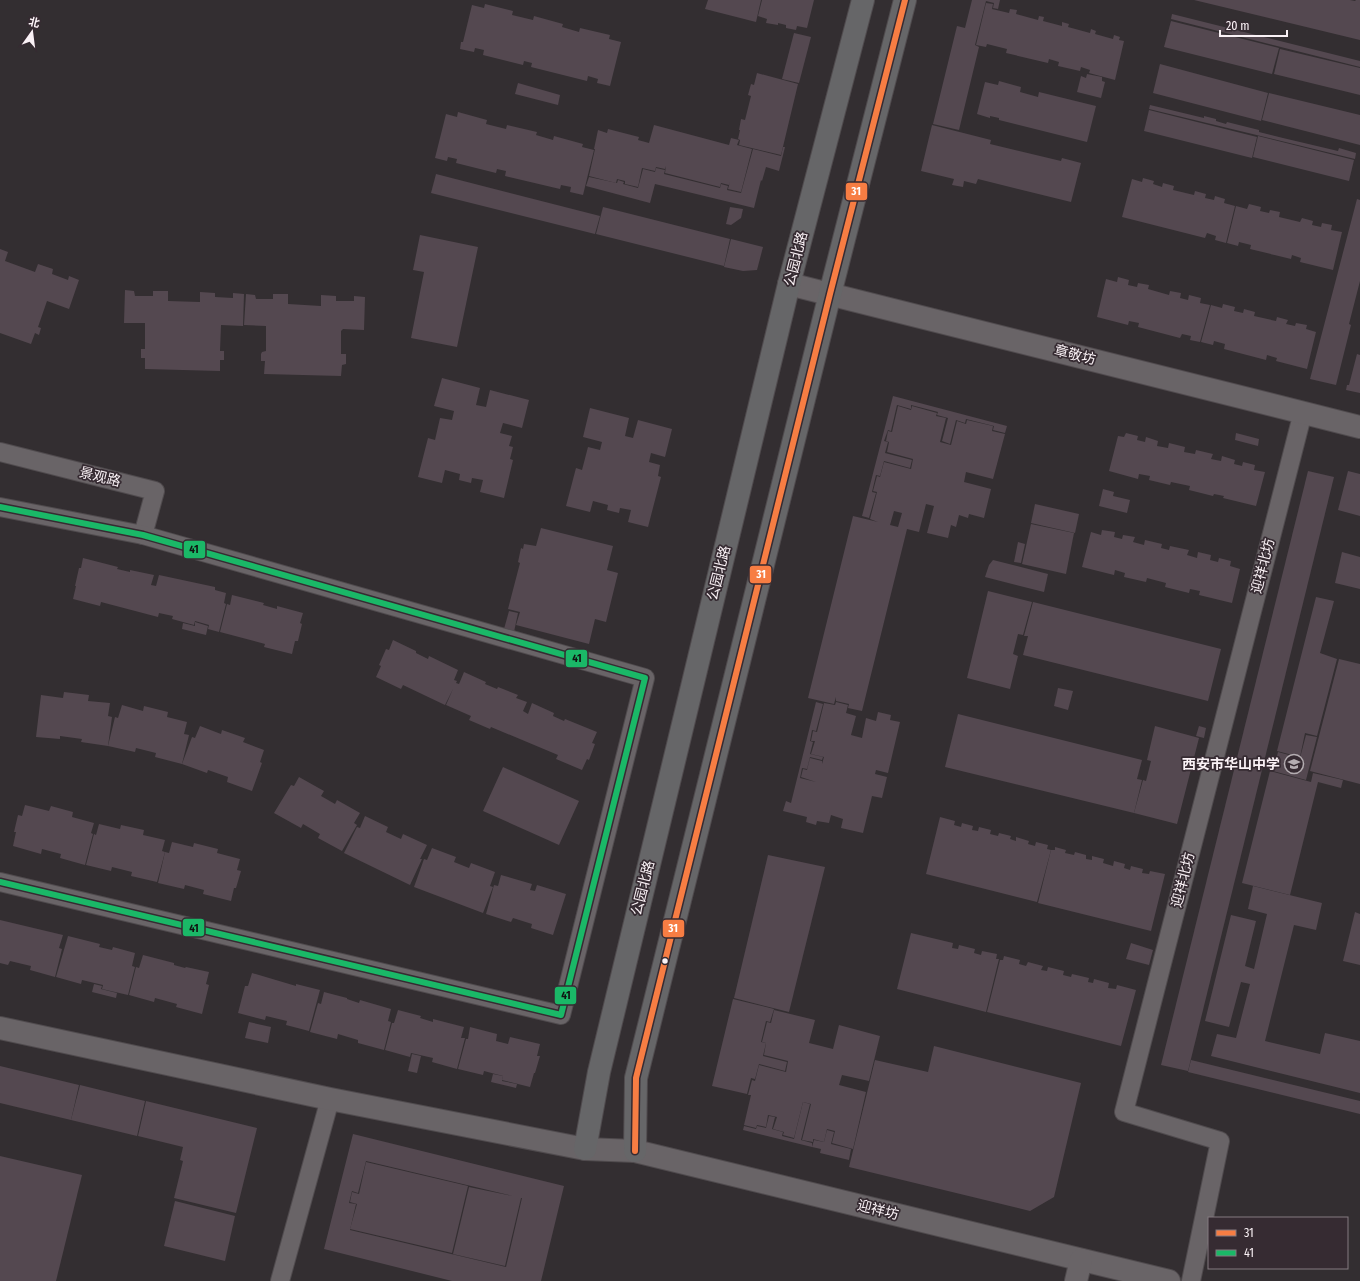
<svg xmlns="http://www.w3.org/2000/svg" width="1360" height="1281" font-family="'Fira Sans Condensed','Noto Sans SC',sans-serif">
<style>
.building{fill:#544850;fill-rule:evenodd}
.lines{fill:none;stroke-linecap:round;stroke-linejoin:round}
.minor-casing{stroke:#504b4e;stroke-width:20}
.tertiary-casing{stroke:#504b4e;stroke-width:24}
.secondary-casing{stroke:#504b4e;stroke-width:24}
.minor{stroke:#696467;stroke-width:18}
.tertiary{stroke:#696467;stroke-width:22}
.secondary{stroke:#666668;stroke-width:22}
.bus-1-casing{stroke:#362b32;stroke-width:9}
.bus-2-casing{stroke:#362b32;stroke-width:9}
.bus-1{stroke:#f77d43;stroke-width:6}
.bus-2{stroke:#1ab867;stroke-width:6}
.bus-dot{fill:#faf2f6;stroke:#362b32;stroke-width:1.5}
.labels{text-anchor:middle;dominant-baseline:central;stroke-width:3.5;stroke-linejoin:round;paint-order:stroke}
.street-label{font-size:14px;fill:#faf2f6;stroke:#362b32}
.poi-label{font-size:14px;font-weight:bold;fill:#faf2f6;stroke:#362b32;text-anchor:end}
.line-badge{stroke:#362b32;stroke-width:1.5}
.badge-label{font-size:11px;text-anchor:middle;font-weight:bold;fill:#fff}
.pale-badge-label{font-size:11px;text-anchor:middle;font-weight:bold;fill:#111}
</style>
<rect width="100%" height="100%" fill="#332e31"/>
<g class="building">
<polygon points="708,0 761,0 756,22 705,9"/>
<polygon points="762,0 814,0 807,28 797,26 796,30 786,28 786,25 778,23 778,25 766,23 767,19 758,16"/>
<polygon points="972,0 1000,0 998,9 993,8 994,3 986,1 975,45 979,47 959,130 933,124 957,26 965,28"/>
<polygon points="1194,0 1350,0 1355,1 1356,0 1360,0 1360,40"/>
<polygon points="986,3 993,4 992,9 1009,13 1010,9 1017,10 1016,14 1038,20 1039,16 1044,17 1043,21 1062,26 1062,22 1069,24 1068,27 1090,33 1091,29 1096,31 1095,34 1113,39 1114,35 1120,37 1119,40 1124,41 1115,80 1089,73 1090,70 1081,67 1080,71 1058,66 1059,62 1049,59 1048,63 1006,53 1007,49 987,44 986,47 976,45"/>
<polygon points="485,4 513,11 512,15 533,20 534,16 563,24 562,27 579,32 580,28 610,35 609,39 621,42 610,86 597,83 598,79 588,76 587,81 531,67 532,63 524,61 523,65 483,55 484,50 475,48 474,52 460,49 461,42 463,42 472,5 484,8"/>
<polygon points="1172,14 1360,61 1360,67 1171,19"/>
<polygon points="1171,21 1279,48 1272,74 1164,47"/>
<polygon points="794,33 811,37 799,83 782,79"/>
<polygon points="1280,49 1360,68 1360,95 1274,74"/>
<polygon points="1160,64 1268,93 1261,121 1153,93"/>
<polygon points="757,73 798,84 781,155 739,145 740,140 738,139 740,130 739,130 741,119 745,120 751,96 748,95 751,84 754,85"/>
<polygon points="1087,74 1102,77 1102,81 1105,82 1101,98 1077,92 1081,76 1086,78"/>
<polygon points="999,81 1021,87 1020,92 1038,97 1039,92 1096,106 1087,142 999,120 999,118 990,116 990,118 977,114 985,82 998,85"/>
<polygon points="518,83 560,95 558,105 515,94"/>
<polygon points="1269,93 1360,115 1360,145 1262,120"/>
<polygon points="1150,105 1204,118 1204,116 1216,119 1216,121 1226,124 1227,122 1259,130 1259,132 1283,138 1338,151 1339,148 1356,153 1355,159 1149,109"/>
<polygon points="1149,110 1257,137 1252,158 1144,131"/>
<polygon points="458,112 487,120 486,124 506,129 507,125 537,132 536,135 553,140 554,136 583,144 582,147 594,150 583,195 570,192 571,187 561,185 560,189 505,176 506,171 497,169 496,173 456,163 457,159 448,157 447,161 435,158 446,114 457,117"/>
<polygon points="654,125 729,145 731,138 739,140 737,145 752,149 741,192 728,189 730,182 729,185 721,183 720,187 665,173 666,166 665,169 656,167 655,171 642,168 638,187 625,184 625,181 617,179 616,183 589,176 595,149 594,149 598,130 607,133 608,129 639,137 638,140 649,143"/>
<polygon points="932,125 991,140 990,144 1061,161 1062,158 1081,163 1071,202 978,179 976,184 964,181 963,187 952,185 954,179 921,171"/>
<polygon points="1258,136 1354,160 1349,181 1253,157"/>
<polygon points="783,147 785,147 779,171 766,167 762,181 761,180 754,208 655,184 650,203 586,186 589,177 617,183 618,180 624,182 623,184 638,188 643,169 655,172 656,168 665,170 664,174 720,188 721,184 728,186 727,190 741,193 753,149 781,156"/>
<polygon points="436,174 600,216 595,234 431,193"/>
<polygon points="1143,178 1154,181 1153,184 1162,187 1163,183 1174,186 1173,190 1194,195 1195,191 1206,194 1205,198 1214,200 1215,196 1225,199 1224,203 1235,206 1226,243 1215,240 1216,236 1207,233 1205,238 1122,217 1132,179 1142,182"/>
<polygon points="1357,199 1360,200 1360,281 1349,324 1351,325 1336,385 1310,379"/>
<polygon points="1249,204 1261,207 1260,211 1269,213 1270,210 1280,212 1279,217 1300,222 1302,218 1313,221 1312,225 1321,227 1322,223 1332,225 1331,230 1342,232 1333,270 1300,262 1301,258 1292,255 1291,259 1250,249 1251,245 1239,242 1238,246 1227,243 1236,206 1247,209"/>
<polygon points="603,207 730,239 724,266 596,234"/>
<polygon points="730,207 743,209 741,218 731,225 726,224"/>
<polygon points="420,235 478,247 457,347 411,338 424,272 413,270"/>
<polygon points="731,239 763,247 757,270 743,271 724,267"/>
<polygon points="0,249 8,252 5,261 35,272 38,264 53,269 52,274 68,280 69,276 79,280 69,309 47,301 38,327 41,328 39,335 35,333 31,344 0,333"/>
<polygon points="1118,277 1129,280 1128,285 1137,287 1138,283 1149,285 1148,289 1169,295 1170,291 1181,293 1180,298 1188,300 1189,295 1201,298 1200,303 1210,305 1200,342 1190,340 1191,336 1182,334 1180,338 1138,327 1139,323 1129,321 1128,325 1097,317 1106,279 1117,282"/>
<polygon points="125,290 134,291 135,296 153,296 153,291 168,291 168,301 200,302 200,292 215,293 215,297 233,298 233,293 244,294 243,326 221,325 220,351 224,351 224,360 220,360 220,371 145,369 145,358 141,358 141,349 145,349 145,323 124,323"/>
<polygon points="246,294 255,295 256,299 273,299 273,294 288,294 288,304 321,306 321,295 336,296 336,301 354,301 354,296 365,297 364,330 343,329 341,331 341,354 346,354 346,364 342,365 341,376 264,374 265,361 261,361 261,354 262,352 266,351 266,326 244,325"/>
<polygon points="1223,304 1235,307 1234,311 1243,313 1244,309 1255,312 1254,316 1276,321 1277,317 1288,320 1286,324 1295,326 1296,323 1307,325 1306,329 1316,332 1307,369 1276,361 1277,358 1267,355 1266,360 1224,349 1225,344 1214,341 1213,345 1201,342 1211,305 1222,308"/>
<polygon points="1357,354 1360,355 1360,393 1346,390 1347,385 1349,385"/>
<polygon points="442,378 480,388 476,405 486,407 490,390 529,400 522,428 503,423 500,433 512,436 509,446 513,447 510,459 513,460 504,498 480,492 483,480 472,478 471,483 459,480 460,474 445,470 442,483 418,477 428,438 435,440 440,418 452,420 454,411 434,406"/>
<polygon points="893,396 1007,426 1005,433 993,430 994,426 966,419 965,423 956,420 950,444 942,441 948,418 937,415 938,412 911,405 911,409 897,405 891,431 888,430 884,441 888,442 885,453 912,460 910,468 884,461 880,476 876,475 872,492 876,493 869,518 862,516"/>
<path d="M898 406 911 410 912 406 937 413 936 416 946 418 940 442 951 445 957 421 966 424 967 420 993 426 992 431 1005 434 993 479 966 472 964 482 991 489 984 518 969 514 968 518 959 515 956 527 951 525 948 538 927 533 934 506 926 504 919 532 907 529 862 711 848 708 849 704 836 701V697L834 704 808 698 853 516 878 522 870 519 877 492 873 491 877 476 880 477 884 462 911 469 913 459 887 452 889 442 886 441 888 431 892 432ZM894 511 902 513 898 527 890 525Z"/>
<polygon points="590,408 629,418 625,436 633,438 638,420 672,429 665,457 651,453 649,462 660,465 658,476 661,477 648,527 628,522 631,510 620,508 619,513 607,510 608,505 593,501 590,512 566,506 576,468 582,470 588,447 600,450 602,442 583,437"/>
<polygon points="1126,433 1138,436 1137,440 1145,442 1146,437 1158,441 1157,446 1168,448 1169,443 1185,447 1184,452 1195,454 1196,450 1213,454 1211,459 1221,461 1222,456 1235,460 1234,464 1242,466 1243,462 1255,465 1254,470 1265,472 1256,506 1223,498 1224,496 1214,494 1213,496 1189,490 1190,486 1171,482 1170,485 1149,480 1150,476 1139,474 1138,479 1109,471 1118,436 1124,437"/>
<polygon points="1236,433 1259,439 1258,446 1235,440"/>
<polygon points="1308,471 1334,477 1188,1071 1161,1065"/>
<polygon points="1348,471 1360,474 1360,516 1338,510"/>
<polygon points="1103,489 1114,492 1113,496 1130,500 1127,513 1099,506"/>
<polygon points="1035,504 1079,514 1075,533 1031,523"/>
<polygon points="1031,524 1074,533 1066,574 1022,564"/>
<polygon points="541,528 613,546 607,570 618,573 606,622 595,619 589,644 516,625 520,612 508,609 520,563 518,562 521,548 523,549 524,544 536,546"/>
<polygon points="1102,530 1115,532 1114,537 1122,539 1123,535 1135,537 1133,542 1144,545 1145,540 1162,544 1161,548 1169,550 1170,546 1189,550 1187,555 1197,558 1198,552 1211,555 1210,560 1218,562 1219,558 1231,561 1230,566 1240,569 1232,603 1199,595 1200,591 1190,589 1189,593 1165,587 1166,583 1147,578 1146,582 1124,577 1125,573 1115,570 1114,575 1082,567 1091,532 1101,535"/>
<polygon points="1018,542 1025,544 1021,563 1014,562"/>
<polygon points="1342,552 1360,557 1360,589 1335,583"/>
<polygon points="83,558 118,567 117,569 130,572 130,570 154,575 151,585 156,586 159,575 215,587 215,590 226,593 224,603 226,604 219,632 208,629 209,625 195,621 194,625 172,619 173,616 159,613 158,617 101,602 100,606 73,599 76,586 75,586 79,568 81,568"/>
<polygon points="993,560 1048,574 1044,592 985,577 989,565"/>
<polygon points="988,591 1032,602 1023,635 1018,634 1013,654 1018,656 1010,689 967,678"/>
<polygon points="232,595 264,603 263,605 277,609 277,606 303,613 300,623 302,624 298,641 295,641 292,654 264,647 265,644 220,632 227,604 230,605"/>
<polygon points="1316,597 1334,601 1320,653 1337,659 1317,736 1305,733 1300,757 1277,751"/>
<polygon points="1033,602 1221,649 1208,701 1023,655 1028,636 1024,636"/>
<polygon points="509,611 518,613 514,632 504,629"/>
<polygon points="195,622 208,626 206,635 182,629 183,623 195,626"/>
<polygon points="393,640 416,651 416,653 428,659 429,656 458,670 454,680 457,681 456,683 459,684 464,672 486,682 485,684 497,689 498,687 518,695 516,698 527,702 523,711 528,714 532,703 554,713 553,716 564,721 565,719 597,732 592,743 595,744 589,760 587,759 582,770 556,759 558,755 491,727 490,729 469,720 471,716 446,705 453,689 445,705 403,685 401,689 376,677 381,666 379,665 386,649 389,650"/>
<polygon points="1339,659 1360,664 1360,784 1310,771"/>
<polygon points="1058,688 1073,691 1068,710 1054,706"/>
<polygon points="64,692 89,695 88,701 110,703 108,716 112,717 108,746 81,742 82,739 60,736 60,739 36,737 41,695 63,698"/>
<polygon points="816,702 823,704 816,731 812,730 810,741 813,742 810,754 823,757 822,760 810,757 807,769 802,768 800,778 816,782 801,777 803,769 807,770 810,758 822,761 822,764 824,757 811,754 815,741 811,741 813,731 817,732 824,703 835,705 836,702 848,705 846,713 856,716 851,735 862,738 866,718 876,721 878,712 891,715 890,720 900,722 888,773 876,770 875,774 887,777 882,798 872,796 863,833 841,828 843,819 831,815 829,823 817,821 816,825 806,822 807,817 783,811 786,801 791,803"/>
<polygon points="122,705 143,711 144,706 168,712 167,717 187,722 184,734 189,735 182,764 155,757 156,753 136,748 135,752 108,746 115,717 118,718"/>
<polygon points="958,714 1142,760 1137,779 1142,780 1134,813 945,767"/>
<polygon points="200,726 221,734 222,730 245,738 243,742 264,750 260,762 262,763 252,791 227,782 228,777 208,770 207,773 182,764 192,737 195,738"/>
<polygon points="1155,726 1199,738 1177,824 1134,813 1143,780 1146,781 1151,761 1147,760"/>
<polygon points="1199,726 1206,728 1204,738 1196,736"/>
<polygon points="1306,735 1317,737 1306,780 1273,771 1278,752 1300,758"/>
<polygon points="503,767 579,801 559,845 483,811"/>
<polygon points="1270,771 1311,782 1313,773 1343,780 1341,788 1318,782 1290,895 1242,883"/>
<polygon points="299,777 324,791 321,796 335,804 337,800 360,813 354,823 357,825 342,851 318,838 320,834 303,824 301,828 274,813 291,785 294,786"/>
<polygon points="25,805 49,811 51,806 73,812 72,817 94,823 91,833 93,834 85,865 60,858 61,854 42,849 41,854 13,846 16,832 14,832 18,815 22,816"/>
<polygon points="365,816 388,827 386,832 401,839 403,834 427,845 420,859 422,859 410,885 344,853 357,827 360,828"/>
<polygon points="940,817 955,821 954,825 961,827 962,823 973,826 972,830 978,831 979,827 991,830 990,834 998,836 999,833 1011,836 1010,839 1016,841 1016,837 1029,841 1028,844 1035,846 1036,842 1048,845 1047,849 1051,850 1037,902 926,874"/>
<polygon points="99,824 120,829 121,825 144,830 143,835 165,840 162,851 165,852 157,882 131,876 132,872 112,867 111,871 86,865 94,834 96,835"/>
<polygon points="172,842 193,847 194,843 218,849 217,853 240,859 237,870 241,871 236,888 234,888 231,901 203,894 204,890 185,885 184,889 158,883 165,852 169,853"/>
<polygon points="1055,847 1066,850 1065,853 1074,855 1075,852 1086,855 1086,859 1092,860 1092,856 1104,859 1103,863 1113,866 1114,861 1125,864 1124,868 1130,870 1131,866 1143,869 1142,873 1149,874 1150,871 1165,874 1151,931 1038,903 1051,850 1055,850"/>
<polygon points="432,848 456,857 454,862 469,868 471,863 495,872 490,886 493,887 483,913 414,887 424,859 427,860"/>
<polygon points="768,855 825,867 789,1012 734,998"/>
<polygon points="501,875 532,884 530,890 535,891 537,885 566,894 553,935 531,928 532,924 513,918 511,922 486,914 494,885 498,886"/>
<polygon points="1253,886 1322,903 1316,930 1294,925 1265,1041 1320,1054 1325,1033 1360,1041 1360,1093 1211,1056 1217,1034 1236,1038 1250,984 1241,982 1229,1027 1205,1021 1231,915 1256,921 1245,966 1254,969 1267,914 1248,909"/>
<polygon points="1355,912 1360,914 1360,965 1343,961"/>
<polygon points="0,920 63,935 59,948 62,949 55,977 30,970 31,966 10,961 8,965 0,963"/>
<polygon points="911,933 953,943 952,948 958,949 959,945 975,949 974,953 981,955 982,951 997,954 996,959 999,959 986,1012 897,989"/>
<polygon points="68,936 100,944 99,947 112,950 113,947 135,953 132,966 135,967 128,995 102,989 103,985 82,980 81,984 56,977"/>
<polygon points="1131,943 1153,950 1149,965 1126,959"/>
<polygon points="143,955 174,963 174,965 185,968 186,967 209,972 206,984 209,985 202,1014 176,1007 177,1004 155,998 154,1002 129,995 136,967 139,968"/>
<polygon points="1004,956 1020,960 1019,964 1026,966 1028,962 1043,966 1041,970 1047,971 1048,967 1064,971 1063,975 1071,977 1072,974 1089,978 1088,982 1093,983 1094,979 1109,983 1108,988 1116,989 1117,985 1136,990 1121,1046 987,1012 1000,960 1003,960"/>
<polygon points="252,973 296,986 296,984 320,990 309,1031 286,1025 287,1021 266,1016 265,1020 238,1013 245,986 248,986"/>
<polygon points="94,984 102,986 101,989 117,993 116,998 92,992"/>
<polygon points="324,992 347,998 347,999 359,1003 360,1000 391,1009 388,1021 391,1022 384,1050 358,1043 358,1040 338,1034 337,1039 310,1032 318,1003 321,1004"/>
<polygon points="733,999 774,1009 770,1022 766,1021 761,1042 766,1043 763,1056 787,1062 785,1071 759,1064 755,1079 751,1078 747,1094 712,1086"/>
<polygon points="398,1010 421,1016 420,1018 433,1022 433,1019 464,1027 461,1038 465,1038 457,1069 432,1062 433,1058 411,1053 410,1057 385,1050 392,1023 394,1023"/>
<polygon points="774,1010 815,1020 809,1043 833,1049 839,1025 880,1036 869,1081 842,1075 839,1085 866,1092 853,1149 832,1143 835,1131 827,1129 824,1142 813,1139 813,1142 802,1140 811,1104 803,1102 794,1138 783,1135 784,1132 773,1129 777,1117 768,1115 766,1127 757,1125 756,1128 744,1125 751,1095 748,1095 752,1080 755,1081 759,1065 786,1072 788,1061 764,1055 766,1043 762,1042 767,1022 771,1023"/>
<polygon points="249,1022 271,1027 268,1043 245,1038"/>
<polygon points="470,1027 497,1034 496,1041 508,1044 510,1037 540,1044 537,1056 540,1056 535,1073 534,1073 530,1087 502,1080 503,1076 484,1071 483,1075 458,1069 466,1039 468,1039"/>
<polygon points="934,1046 1081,1083 1054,1197 1030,1211 849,1167 875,1060 928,1072"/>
<polygon points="412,1054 421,1056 417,1073 408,1071"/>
<polygon points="1191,1060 1360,1101 1360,1114 1188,1072"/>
<polygon points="0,1066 79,1085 71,1120 0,1103"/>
<polygon points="493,1074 503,1076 502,1081 517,1084 516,1088 491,1082"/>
<polygon points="80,1085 145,1101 137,1136 71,1120"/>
<polygon points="146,1101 257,1128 236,1213 174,1198 183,1161 180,1160 183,1147 138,1136"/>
<polygon points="803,1102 810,1104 801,1140 812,1143 812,1147 743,1130 744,1126 756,1129 757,1126 766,1128 769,1116 775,1117 772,1129 783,1132 782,1136 794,1139"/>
<polygon points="827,1130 834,1132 831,1144 851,1149 849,1160 820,1153 821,1149 812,1147 814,1140 824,1142"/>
<path d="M353 1134 564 1186 541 1281H452L324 1249ZM366 1161 513 1196 469 1187 453 1254 505 1266 521 1198H522L506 1267 350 1230 356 1204 349 1203 352 1191 358 1193Z"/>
<polygon points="0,1156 82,1175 56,1281 0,1281"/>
<polygon points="366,1162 468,1186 452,1253 350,1229 357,1204 350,1202 352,1192 359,1194"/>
<polygon points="175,1201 235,1216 225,1261 164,1246"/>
</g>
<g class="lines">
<g class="minor-casing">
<g id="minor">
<polyline points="0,452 155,491 143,535"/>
<polyline points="0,507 143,535 645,678 561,1015 0,882"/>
<polyline points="280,1281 330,1099"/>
<polyline points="1191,1281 1220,1141 1124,1112 1303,412"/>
</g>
</g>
<g class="tertiary-casing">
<g id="tertiary">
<polyline points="789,284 1360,427"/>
<polyline points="0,1028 330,1099 585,1149 635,1151 1169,1281"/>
<polyline points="1076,1281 1081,1260"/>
</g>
</g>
<g class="secondary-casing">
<g id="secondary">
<polyline points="585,1149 599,1072 691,691 789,284 863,0"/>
<polyline points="635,1151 636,1078 830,294 905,0"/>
</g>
</g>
<use href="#minor" class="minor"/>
<use href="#tertiary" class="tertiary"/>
<use href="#secondary" class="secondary"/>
<g class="bus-1-casing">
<polyline id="bus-1" points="635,1151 636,1078 830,294 905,0"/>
</g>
<g class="bus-2-casing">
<polyline id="bus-2" points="0,507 143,535 645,678 561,1015 0,882"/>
</g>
<use href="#bus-1" class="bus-1"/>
<use href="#bus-2" class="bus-2"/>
</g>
<defs>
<g id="school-ring" transform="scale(1)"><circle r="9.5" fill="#362b32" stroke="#b4adb1" stroke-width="1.5"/><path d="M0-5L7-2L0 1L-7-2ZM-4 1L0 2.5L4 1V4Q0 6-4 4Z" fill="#b4adb1"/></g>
</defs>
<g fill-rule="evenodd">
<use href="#school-ring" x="1294" y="764"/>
</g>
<circle class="bus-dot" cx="665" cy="961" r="3.5"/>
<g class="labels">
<g class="street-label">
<text transform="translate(796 259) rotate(-76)">公园北路</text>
<text transform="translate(1075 355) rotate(14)">章敬坊</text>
<text transform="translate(100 477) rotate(14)">景观路</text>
<text transform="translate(1263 566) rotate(-76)">迎祥北坊</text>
<text transform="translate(719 573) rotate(-76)">公园北路</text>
<text transform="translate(1183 880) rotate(-76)">迎祥北坊</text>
<text transform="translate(643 888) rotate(-76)">公园北路</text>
<text transform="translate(878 1210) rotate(14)">迎祥坊</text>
</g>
<g class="poi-label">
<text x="1280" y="764">西安市华山中学</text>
</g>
</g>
<g class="line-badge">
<rect x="845" y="182" width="23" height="19" rx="4" fill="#f77d43"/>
<rect x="183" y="540" width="23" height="19" rx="4" fill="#1ab867"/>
<rect x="749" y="565" width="23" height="19" rx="4" fill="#f77d43"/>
<rect x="565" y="649" width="23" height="19" rx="4" fill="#1ab867"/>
<rect x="182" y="918" width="23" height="19" rx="4" fill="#1ab867"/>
<rect x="662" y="919" width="23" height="19" rx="4" fill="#f77d43"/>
<rect x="554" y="986" width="23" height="19" rx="4" fill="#1ab867"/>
</g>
<g class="badge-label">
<text x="856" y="195">31</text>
<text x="761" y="578">31</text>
<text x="673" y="932">31</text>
</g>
<g class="pale-badge-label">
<text x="194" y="553">41</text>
<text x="577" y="662">41</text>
<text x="194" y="932">41</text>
<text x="566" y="999">41</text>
</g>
<rect x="1208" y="1217" width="140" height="52" fill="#362b32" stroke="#847b80"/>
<rect x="1216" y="1230" width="20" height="6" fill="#f77d43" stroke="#847b80"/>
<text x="1244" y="1237" font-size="12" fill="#faf2f6">31</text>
<rect x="1216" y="1250" width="20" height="6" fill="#1ab867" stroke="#847b80"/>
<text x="1244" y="1257" font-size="12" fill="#faf2f6">41</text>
<g transform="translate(32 32) rotate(14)" stroke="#362b32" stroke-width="3" paint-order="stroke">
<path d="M0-3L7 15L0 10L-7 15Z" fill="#faf2f6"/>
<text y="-6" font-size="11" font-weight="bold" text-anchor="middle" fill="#faf2f6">北</text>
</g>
<path d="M1220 30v6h67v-6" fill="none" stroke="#faf2f6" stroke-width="2"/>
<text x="1226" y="30" font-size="12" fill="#faf2f6" stroke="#362b32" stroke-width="3" paint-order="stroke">20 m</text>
</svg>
